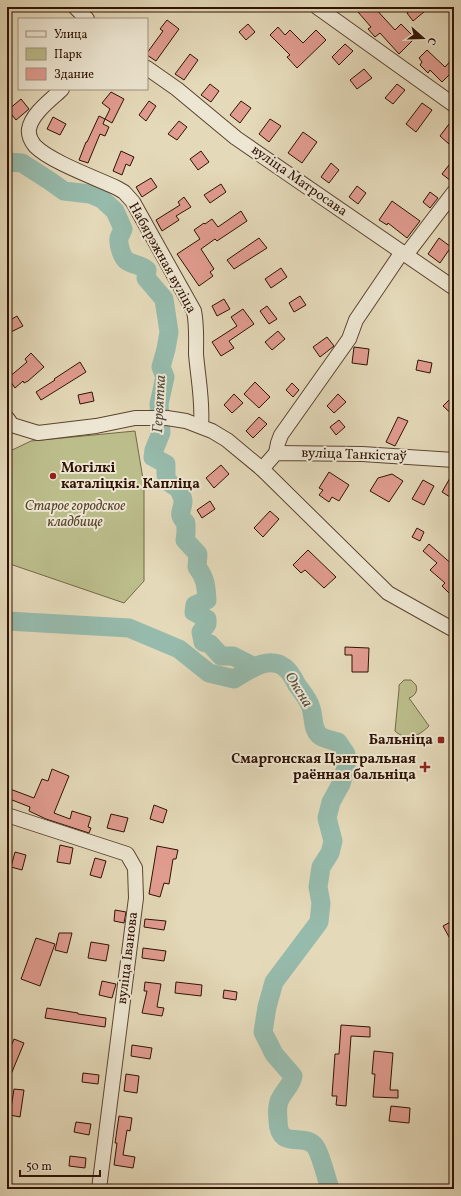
<svg xmlns="http://www.w3.org/2000/svg" width="461" height="1196" font-family="Vollkorn,serif">
<style>
.green{fill:#bbbd8b;stroke:#756847}
.lines{fill:none;stroke-linecap:round;stroke-linejoin:round}
.river{stroke:#96baab;stroke-width:19}
.building{fill:#e19c90;stroke:#2f1203}
.minor-casing{stroke:#5c4430;stroke-width:16}
.minor{stroke:#ede6d2;stroke-width:14}
.poi-dot{fill:#8f2418;stroke:#ede6d2;stroke-width:1.5}
.labels{text-anchor:middle;dominant-baseline:central;stroke-width:4;stroke-linejoin:round;paint-order:stroke}
.street-label{font-size:14px;fill:#2f1203;stroke:#ede6d2}
.poi-label{font-size:14px;font-weight:bold;fill:#2f1203;stroke:#ede6d2;text-anchor:end}
.park-label{font-size:14px;font-style:italic;fill:#59452c;stroke:#ede6d2}
.water-label{font-size:15px;font-style:italic;fill:#534d3e;stroke:#ede6d2}
</style>
<rect width="100%" height="100%" fill="#e4d9b9"/>
<filter id="stains"><feTurbulence type="fractalNoise" baseFrequency=".005" numOctaves="4"/><feColorMatrix values="0 0 0 0 .2 0 0 0 0 .09 0 0 0 0 .02 0 0 0 .5 -.17"/></filter>
<radialGradient id="worn" r=".72"><stop offset=".6" stop-color="#630" stop-opacity="0"/><stop offset="1" stop-color="#630" stop-opacity=".3"/></radialGradient>
<g class="green">
<polygon points="135,431 144,485 144,581 124,603 7,563 7,458 10,451 31,441"/>
<path d="M404 680H411L416 685C418 691 415 696 409 698L429 726C419 736 407 742 395 731L399 689V685Z"/>
</g>
<g class="lines">
<g class="river">
<path d="M7 162 22 163 50 181 64 191 90 194 102 199 115 211 123 229C122 232 120 235 119 238 118 244 122 258 127 261 134 265 141 265 147 270L146 278 164 299 169 332 166 349 161 367 165 377 159 404 161 433 154 450 153 457 166 464C166 479 164 481 178 488 180 492 183 497 183 501 183 512 176 513 186 523V533L185 540 198 554 197 567C206 579 206 586 207 600L195 605 194 612 207 619V624L201 632 203 642 210 644 221 656H233L255 667"/>
<path d="M7 621 129 628 179 649 209 673 234 679C248 671 268 655 284 667 290 671 294 679 297 685 302 692 309 700 311 708 314 717 312 728 319 735 323 739 332 740 338 742L346 754V767L341 784 331 802 327 818 333 841 330 853 321 867 318 887 321 903 319 922 274 982 267 1007 263 1032 274 1054 293 1076C291 1088 279 1094 278 1106 277 1111 278 1116 278 1121 279 1150 302 1133 314 1145 320 1151 327 1180 330 1189"/>
</g>
</g>
<g class="building">
<polygon points="363,7 374,7 395,30 401,24 415,38 399,54 380,33 375,37 368,29 371,27 358,12"/>
<polygon points="414,7 430,7 413,21 407,13"/>
<polygon points="167,20 179,29 156,61 147,55 147,53 163,31 160,29"/>
<polygon points="248,24 255,32 246,40 239,32"/>
<polygon points="278,27 285,35 290,30 303,43 316,30 326,40 297,68 287,57 290,55 270,35"/>
<polygon points="345,44 353,51 339,65 332,57"/>
<polygon points="427,50 445,67 454,57 454,70 442,82 430,70 428,73 420,65 422,62 419,58"/>
<polygon points="190,54 198,60 184,80 175,74"/>
<polygon points="364,69 372,78 357,89 350,80"/>
<polygon points="210,84 219,91 211,102 201,95"/>
<polygon points="397,84 405,90 393,104 385,98"/>
<polygon points="111,92 124,99 112,123 105,119 103,124 109,127 105,136 100,134 88,163 79,160 86,142 87,142 99,116 105,119 110,109 102,103"/>
<polygon points="21,99 29,109 16,120 8,110"/>
<polygon points="149,101 156,106 146,121 139,115"/>
<polygon points="241,101 251,108 240,123 230,115"/>
<polygon points="422,103 432,110 416,132 406,124"/>
<polygon points="53,117 66,124 60,135 47,129"/>
<polygon points="270,119 281,126 269,142 259,134"/>
<polygon points="179,121 187,127 177,140 168,134"/>
<polygon points="449,124 454,128 454,138 449,144 440,136"/>
<polygon points="303,132 317,142 302,163 288,153"/>
<polygon points="121,151 134,157 130,166 126,164 122,175 113,171"/>
<polygon points="201,151 209,162 198,170 190,159"/>
<polygon points="331,163 339,170 329,183 321,177"/>
<polygon points="449,165 454,169 454,177 451,181 442,174"/>
<polygon points="151,178 157,187 142,197 136,187"/>
<polygon points="221,184 226,192 210,203 204,195"/>
<polygon points="357,186 366,193 358,204 349,197"/>
<polygon points="430,192 438,198 430,208 423,202"/>
<polygon points="184,197 191,207 176,216 179,220 162,231 156,220 180,205 178,202"/>
<polygon points="392,201 420,221 407,238 388,223 387,225 379,220"/>
<polygon points="241,211 247,221 217,241 215,239 201,249 214,269 210,272 213,276 199,286 177,254 200,239 194,230 204,223 205,224 212,219 218,227"/>
<polygon points="259,238 267,248 234,269 227,260"/>
<polygon points="439,238 451,247 440,263 428,254"/>
<polygon points="281,268 287,277 271,288 265,279"/>
<polygon points="300,296 306,305 294,312 289,303"/>
<polygon points="224,299 230,309 217,316 212,306"/>
<polygon points="267,306 277,319 269,324 260,311"/>
<polygon points="243,309 254,324 229,341 234,348 221,356 212,342 237,326 231,317"/>
<polygon points="17,316 23,326 7,334 7,322"/>
<polygon points="278,331 285,339 272,350 265,342"/>
<polygon points="327,337 334,346 320,357 313,347"/>
<polygon points="354,347 369,349 367,365 352,363"/>
<polygon points="31,353 44,367 28,381 24,383 23,381 15,388 8,378 27,362 25,359"/>
<polygon points="418,360 432,363 430,373 416,370"/>
<polygon points="80,362 86,372 41,400 36,392 55,380 54,379"/>
<polygon points="255,382 270,397 259,408 244,394"/>
<polygon points="292,383 299,390 293,397 286,390"/>
<polygon points="92,392 94,401 80,404 78,395"/>
<polygon points="234,394 243,403 232,413 224,405"/>
<polygon points="338,394 346,402 334,413 327,406"/>
<polygon points="454,395 454,416 443,406"/>
<polygon points="259,417 267,424 253,438 246,431"/>
<polygon points="398,417 408,421 395,446 386,442"/>
<polygon points="339,420 345,427 336,435 330,427"/>
<polygon points="221,465 229,474 214,488 206,478"/>
<polygon points="454,471 454,491 450,497 442,492"/>
<polygon points="329,472 349,485 339,501 332,497 329,502 319,495 323,490 319,488"/>
<polygon points="392,474 403,481 389,502 370,491 378,478"/>
<polygon points="423,480 434,486 424,505 412,499"/>
<polygon points="210,501 215,509 202,518 197,510"/>
<polygon points="270,511 279,519 263,537 254,528"/>
<polygon points="417,528 424,532 420,541 412,537"/>
<polygon points="429,544 454,566 454,598 442,586 445,583 430,570 437,563 423,551"/>
<polygon points="308,550 336,577 324,588 305,570 301,573 293,565"/>
<polygon points="345,647 369,648 368,672 352,672 352,655 345,655"/>
<polygon points="52,769 69,776 54,813 70,819 72,811 91,817 88,827 91,828 89,833 46,819 29,811 30,807 7,798 10,789 34,798 42,779 48,781"/>
<polygon points="154,805 167,810 163,823 150,819"/>
<polygon points="111,814 128,818 124,832 107,828"/>
<polygon points="60,845 73,848 70,864 57,862"/>
<polygon points="157,846 178,850 176,859 173,859 169,884 164,883 160,897 149,894"/>
<polygon points="15,852 26,855 22,870 11,867"/>
<polygon points="95,858 106,861 101,878 90,875"/>
<polygon points="115,910 126,912 124,923 114,921"/>
<polygon points="145,919 166,921 164,930 144,927"/>
<polygon points="454,920 454,946 443,926"/>
<polygon points="59,933 72,933 67,953 55,950"/>
<polygon points="36,938 55,944 40,986 21,979"/>
<polygon points="91,942 109,945 106,961 88,958"/>
<polygon points="143,948 166,951 164,961 142,958"/>
<polygon points="102,981 116,984 112,998 99,995"/>
<polygon points="145,982 161,984 157,1007 164,1008 162,1016 142,1013 147,991 144,991"/>
<polygon points="176,982 202,985 201,996 175,993"/>
<polygon points="224,990 237,992 236,1000 223,998"/>
<polygon points="47,1008 78,1013 78,1014 106,1018 105,1027 45,1018"/>
<polygon points="341,1025 370,1027 370,1037 351,1036 346,1106 336,1105 337,1096 332,1096 335,1054 339,1054"/>
<polygon points="14,1039 24,1043 7,1084 7,1056"/>
<polygon points="132,1045 152,1048 150,1059 131,1056"/>
<polygon points="374,1051 393,1053 390,1090 398,1090 398,1098 373,1097 375,1074 372,1074"/>
<polygon points="83,1073 99,1075 98,1084 82,1082"/>
<polygon points="126,1074 139,1076 137,1093 124,1091"/>
<polygon points="14,1089 24,1090 20,1117 10,1115"/>
<polygon points="391,1106 410,1108 409,1123 389,1121"/>
<polygon points="119,1116 132,1118 130,1131 127,1130 123,1155 135,1157 133,1168 114,1165 117,1143 115,1143"/>
<polygon points="76,1122 91,1124 89,1135 74,1132"/>
<polygon points="70,1156 86,1158 85,1168 69,1166"/>
</g>
<g class="lines">
<g class="minor-casing">
<g id="minor">
<polyline points="75,7 87,19"/>
<polyline points="317,7 454,105"/>
<polyline points="147,68 177,89 236,138 454,288"/>
<path d="M62 89C51 100 32 113 29 129 28 136 31 141 35 146 51 162 96 178 117 188L124 192 133 202 194 311C197 325 196 339 196 354 198 378 203 401 201 426"/>
<polyline points="406,255 454,192"/>
<polyline points="7,418 12,425 38,433 96,426 135,418 167,418 186,421 212,431 227,440 262,469 388,593 454,630"/>
<polyline points="276,453 278,443 281,435 349,339 356,320 402,252"/>
<polyline points="262,469 276,453 362,454 454,460"/>
<polyline points="7,815 127,854 135,868 136,898 99,1189"/>
</g>
</g>
<use href="#minor" class="minor"/>
</g>
<g class="poi-dot">
<circle cx="53" cy="476" r="4"/>
<rect x="437" y="736" width="8" height="8" rx="2"/>
<path d="M423 761h4v4h4v4h-4v4h-4v-4h-4v-4h4z"/>
</g>
<g class="labels">
<g class="street-label">
<text transform="translate(299 181) rotate(35)">вуліца Матросава</text>
<text transform="translate(162 258) rotate(61)">Набярэжная вуліца</text>
<text transform="translate(354 455) rotate(2)">вуліца Танкістаў</text>
<text transform="translate(128 958) rotate(-83)">вуліца Іванова</text>
</g>
<g class="poi-label">
<text x="61" y="468" text-anchor="start">Могілкі<tspan x="61" dy="16">каталіцкія. Капліца</tspan></text>
<text x="433" y="740">Бальніца</text>
<text x="416" y="759">Смаргонская Цэнтральная<tspan x="416" dy="16">раённая бальніца</tspan></text>
</g>
<g class="park-label">
<text x="75" y="506">Старое городское<tspan x="75" dy="16">кладбище</tspan></text>
</g>
<g class="water-label">
<text transform="translate(160 404) rotate(-87)">Гервятка</text>
<text transform="translate(298 690) rotate(58)">Оксна</text>
</g>
</g>
<rect width="461" height="1196" fill="none" stroke="#e4d9b9" stroke-width="24"/>
<rect x="8" y="8" width="445" height="1180" fill="none" stroke="#2f1203" stroke-width="2"/>
<rect x="12" y="12" width="437" height="1172" fill="none" stroke="#2f1203"/>
<rect x="18" y="18" width="130" height="72" fill="#ede6d2" stroke="#a1917f"/>
<rect x="26" y="31" width="20" height="6" fill="#ede6d2" stroke="#a1917f"/>
<text x="54" y="38" font-size="12" fill="#2f1203">Улица</text>
<rect x="26" y="48" width="20" height="12" fill="#bbbd8b" stroke="#a1917f"/>
<text x="54" y="58" font-size="12" fill="#2f1203">Парк</text>
<rect x="26" y="68" width="20" height="12" fill="#e19c90" stroke="#a1917f"/>
<text x="54" y="78" font-size="12" fill="#2f1203">Здание</text>
<g transform="translate(423 38) rotate(110)" stroke="#ede6d2" stroke-width="3" paint-order="stroke">
<path d="M0-3L7 15L0 10L-7 15Z" fill="#2f1203"/>
<text y="-6" font-size="11" font-weight="bold" text-anchor="middle" fill="#2f1203">С</text>
</g>
<path d="M20 1170v6h80v-6" fill="none" stroke="#2f1203" stroke-width="2"/>
<text x="26" y="1170" font-size="12" fill="#2f1203" stroke="#ede6d2" stroke-width="3" paint-order="stroke">50 m</text>
<rect width="100%" height="100%" filter="url(#stains)"/>
<rect width="100%" height="100%" fill="url(#worn)"/>
</svg>
